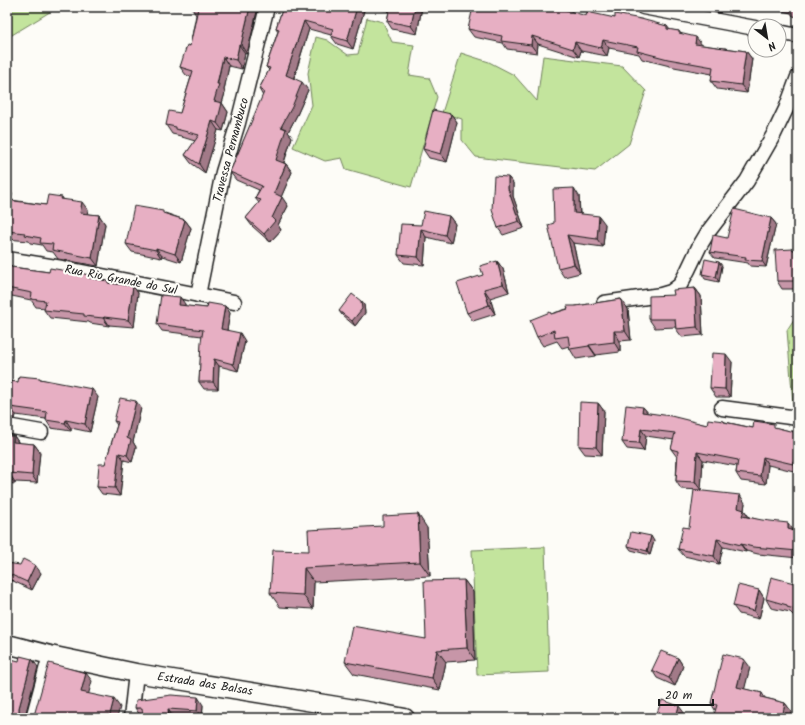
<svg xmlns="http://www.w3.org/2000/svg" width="805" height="725" font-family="Kalam,sans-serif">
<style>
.green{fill:#c3e49d;stroke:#70805c}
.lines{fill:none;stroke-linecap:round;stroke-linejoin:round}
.minor-casing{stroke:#1c1c1c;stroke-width:17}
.tertiary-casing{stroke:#1c1c1c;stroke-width:21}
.minor{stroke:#fdfcf7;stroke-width:14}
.tertiary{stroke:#fdfcf7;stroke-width:18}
.wall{fill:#c796a8;stroke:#1c1c1c}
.shaded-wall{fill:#a27a88;stroke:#1c1c1c}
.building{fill:#e7afc3;stroke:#1c1c1c}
.labels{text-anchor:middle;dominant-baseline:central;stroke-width:4;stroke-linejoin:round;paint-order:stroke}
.street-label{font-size:12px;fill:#1c1c1c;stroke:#fdfcf7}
</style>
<rect width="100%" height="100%" fill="#fdfcf7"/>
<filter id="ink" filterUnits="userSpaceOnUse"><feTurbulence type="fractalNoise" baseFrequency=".025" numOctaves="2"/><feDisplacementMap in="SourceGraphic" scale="8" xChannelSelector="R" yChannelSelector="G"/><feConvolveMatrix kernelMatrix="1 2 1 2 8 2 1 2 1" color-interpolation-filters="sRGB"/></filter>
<g filter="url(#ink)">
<g class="green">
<polygon points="7,7 58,7 7,38"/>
<polygon points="367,18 383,22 392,42 414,45 409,75 429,78 437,97 411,187 346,169 342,158 325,161 293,147 312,105 308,73 316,37 327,40 348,55 358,54"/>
<polygon points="461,53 489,62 514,75 537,101 543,56 622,66 646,91 629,144 595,171 476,157 462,140 462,119 442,113"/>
<polygon points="798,313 798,405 793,404 787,330"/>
<polygon points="545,547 549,672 477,675 472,550"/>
</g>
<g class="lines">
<g class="minor-casing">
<g id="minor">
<polyline points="643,7 755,28"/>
<polyline points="779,32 798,36"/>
<polyline points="7,259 62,268 234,302"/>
<polyline points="198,295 223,172 238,123 267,7"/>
<polyline points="604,303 661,295 671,292 680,285 688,270 699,247 708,232 747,181 774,134 786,109 798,77"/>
<polyline points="722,408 798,418"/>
<polyline points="7,426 41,432"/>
<polyline points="33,718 50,655"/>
<polyline points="131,718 136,673"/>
</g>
</g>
<g class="tertiary-casing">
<polyline id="tertiary" points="7,644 50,655 136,673 373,712 405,718"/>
</g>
<use href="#minor" class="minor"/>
<use href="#tertiary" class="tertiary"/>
</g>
<g class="wall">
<polygon points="191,7 258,7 247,54 245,53 242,69 229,66 224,90 225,93 222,103 228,112 223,131 218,130 205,173 191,163 185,155 195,141 182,137 181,136 172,134 166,125 180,113 191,77 186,75 180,67 190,46 196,15"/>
<polygon points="283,7 365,7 353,49 337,44 331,36 331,35 309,29 294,78 308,90 297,115 288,132 292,137 284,163 286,164 292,172 281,197 288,206 278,225 281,230 270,242 252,226 246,218 259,203 255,198 259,190 236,180 230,172 263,96 259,89 269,70 266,67 278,31 276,28"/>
<polygon points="367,7 422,7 417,34 392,29 387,21 389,11"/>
<polygon points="689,7 721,7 720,13"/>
<polygon points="765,7 798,7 798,17 793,16 791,13"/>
<polygon points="586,16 615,18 667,26 670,30 679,31 681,34 702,45 746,51 752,59 747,93 717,89 711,81 712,74 674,67 642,59 639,54 609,48 607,56 581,51 579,57 538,44 537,53 507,49 503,43 474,37 468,29"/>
<polygon points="451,114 457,122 447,162 429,158 423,149"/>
<polygon points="508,177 513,183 513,196 524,228 503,235 498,228"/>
<polygon points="7,186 12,194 11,200 46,205 62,197 63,199 88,210 87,214 99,215 105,224 98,266 58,259 53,252 46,251 42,245 30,243 29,241 7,239"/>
<polygon points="579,196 580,213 605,224 603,247 573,243 580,273 564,277 558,268 554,223"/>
<polygon points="165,213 185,220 191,228 181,262 162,256 161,258 132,252 126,244"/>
<polygon points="449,216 455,224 451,243 426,237 424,265 404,263 398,255 421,225"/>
<polygon points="771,218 776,224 766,267 750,266 748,263 715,258 710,252"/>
<polygon points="794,250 798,250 798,289 782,289 777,281"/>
<polygon points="497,261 503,269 509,292 490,298 495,314 473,321 467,313 483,275"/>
<polygon points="719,262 722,266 719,282 705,279 702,274"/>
<polygon points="7,265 11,266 12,267 49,272 90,275 92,279 108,281 110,283 133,286 138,293 134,327 109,325 109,326 90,323 89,322 50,318 44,310 45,308 36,307 31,300 7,295"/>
<polygon points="695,288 701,296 703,335 682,337 676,329 676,327 655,328 649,319 674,295"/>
<polygon points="621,299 628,309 631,340 620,341 620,352 596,355 596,356 576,359 570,349 569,346 562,348 557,341 543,346 537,337 551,314 576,306"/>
<polygon points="361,301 364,305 365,313 355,326 342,315 339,311"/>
<polygon points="185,304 185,306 207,308 225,306 230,313 227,330 245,341 238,371 219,366 218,389 204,389 199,382 202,336 162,331 157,324"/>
<polygon points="732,362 730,397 716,397 710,388"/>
<polygon points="41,379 98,397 90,432 71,428 71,431 51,428 46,420 46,419 16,415 15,419 7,418 7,381 18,382"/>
<polygon points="598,403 604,411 602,455 585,454 579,446"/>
<polygon points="643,407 648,413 707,425 724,421 725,422 753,428 777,428 798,433 798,472 768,465 766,484 741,481 736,473 737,466 703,460 701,490 681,489 676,481 677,457 671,449 674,440 646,436 644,451 627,449 622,442"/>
<polygon points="141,408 133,442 136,447 132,462 124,460 120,496 102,494 97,487 105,464 117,425 114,421"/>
<polygon points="7,436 14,436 19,443 34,444 40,452 37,483 15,482 15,484 7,483"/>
<polygon points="745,503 744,510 749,517 798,532 798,558 758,554 746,551 746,552 723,547 719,564 684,556 678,549 689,528"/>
<polygon points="427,528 430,576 314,582 313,609 280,607 270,593 309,551"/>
<polygon points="654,541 650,555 631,550 628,546"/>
<polygon points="7,563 41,573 32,590 11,580 7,601"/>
<polygon points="464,580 473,592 475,660 446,662 440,690 354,674 345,662 426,639"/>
<polygon points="798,583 798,617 793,615 790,612 771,608 766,599 798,584"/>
<polygon points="759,590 764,598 759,619 739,614 733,606"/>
<polygon points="678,658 683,666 675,686 657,678 652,670"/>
<polygon points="750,667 744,689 762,693 765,698 785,703 791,711 790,715 715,710 711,703"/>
<polygon points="203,705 202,718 173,717 174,718 131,718 143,716 140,715 135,708"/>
</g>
<g class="shaded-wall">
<polygon points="250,7 258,7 247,54 241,45"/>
<polygon points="357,7 365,7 353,49 347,41"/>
<polygon points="415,7 422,7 417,34 411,26"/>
<polygon points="716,7 721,7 720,13"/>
<polygon points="304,21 309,29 292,83 286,75"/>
<polygon points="532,36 538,44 537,53 531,45"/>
<polygon points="696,37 702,45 700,52 695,44"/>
<polygon points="603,40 609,48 607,56 601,48"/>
<polygon points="575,42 581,51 579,57 573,49"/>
<polygon points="239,45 245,53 242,69 236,60"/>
<polygon points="746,51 752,59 747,93 741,85"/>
<polygon points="223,57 229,66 224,90 225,93 222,103 228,112 223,131 217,123 214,101"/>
<polygon points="302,82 308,90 297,115 288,132 292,137 282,168 276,160 281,127"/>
<polygon points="451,114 457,122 447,162 441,154"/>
<polygon points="212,121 218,130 205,173 199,164"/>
<polygon points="286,164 292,172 279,202 274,193"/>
<polygon points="508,177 513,183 513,196 524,228 519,221 508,189"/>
<polygon points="7,186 12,194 10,207 7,203"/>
<polygon points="574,188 579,196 580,221 574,213"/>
<polygon points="282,197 288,206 278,225 281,230 270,242 264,234"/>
<polygon points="82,202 88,210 86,221 80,213"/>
<polygon points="99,215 105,224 98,266 92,258"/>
<polygon points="449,216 455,224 451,243 445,235"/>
<polygon points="599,216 605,224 603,247 597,239"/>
<polygon points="771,218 776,224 766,267 762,261"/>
<polygon points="185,220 191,228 181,262 175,254"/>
<polygon points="421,229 426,237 424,265 418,257"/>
<polygon points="567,235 573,243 580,273 574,264"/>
<polygon points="156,248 162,256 161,258 156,250"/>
<polygon points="497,261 503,269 509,292 503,284"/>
<polygon points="719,262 722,266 719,282 716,277"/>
<polygon points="794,278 798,284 798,286 794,281"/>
<polygon points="133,286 138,293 134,327 128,320"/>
<polygon points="695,288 701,296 703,335 697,327"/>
<polygon points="484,289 490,298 495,314 489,305"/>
<polygon points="180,297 185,304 184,312 179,305"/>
<polygon points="621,299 628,309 631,340 625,331"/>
<polygon points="361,301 364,305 365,313 355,326 352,321"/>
<polygon points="225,306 230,313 226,336 221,329"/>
<polygon points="104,317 109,325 109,326 103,318"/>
<polygon points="614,331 620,341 620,352 614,342"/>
<polygon points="240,333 245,341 238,371 233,364"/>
<polygon points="589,345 596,355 596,356 589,346"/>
<polygon points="726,354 732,362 730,397 725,389"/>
<polygon points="214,359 219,366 218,389 213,382"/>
<polygon points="92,389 98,397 90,432 85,424"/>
<polygon points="136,401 141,408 133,442 136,447 132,462 127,455 127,438"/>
<polygon points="598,403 604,411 602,455 596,447"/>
<polygon points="10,407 16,415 15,419 10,411"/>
<polygon points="643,407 649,414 642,412"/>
<polygon points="66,420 71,428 71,431 65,423"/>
<polygon points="641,429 646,436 644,451 639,443"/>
<polygon points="14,436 20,445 13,442"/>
<polygon points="34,444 40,452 37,483 32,475"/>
<polygon points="697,452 703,460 701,490 695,482"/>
<polygon points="119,453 124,460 120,496 115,488"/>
<polygon points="763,457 768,465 766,484 760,476"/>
<polygon points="793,461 798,468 798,472 793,464"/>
<polygon points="9,473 15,482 15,484 9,476"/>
<polygon points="740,495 745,503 744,510 749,517 742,516 738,508"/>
<polygon points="418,514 427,528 430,576 420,562"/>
<polygon points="788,523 794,531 788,529"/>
<polygon points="651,536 654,541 650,555 647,551"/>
<polygon points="717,539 723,547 719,564 714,556"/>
<polygon points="741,544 746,551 746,552 741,545"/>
<polygon points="35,565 41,573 32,590 27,582"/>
<polygon points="304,568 314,582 313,609 303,595"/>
<polygon points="7,575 11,580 7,601"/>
<polygon points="464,580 473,592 475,660 467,648"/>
<polygon points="759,590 764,598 759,619 754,611"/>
<polygon points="437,650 446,662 440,690 432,678"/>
<polygon points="678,658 683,666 675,686 669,678"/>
<polygon points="32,659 38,667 25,716 25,718 23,718 19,712 19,708"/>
<polygon points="744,659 750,667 743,695 737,687"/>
<polygon points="86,673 92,681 87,700 81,692"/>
<polygon points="198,697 203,705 202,718 197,711"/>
<polygon points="114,699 120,707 117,718 109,718"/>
<polygon points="785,703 791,711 790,718 783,713"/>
<polygon points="679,706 685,714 684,718 680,718 677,713"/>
<polygon points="168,709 173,717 174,718 169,718"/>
</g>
<g class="building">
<polygon points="191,7 250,7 241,45 239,45 236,60 223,57 217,84 219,84 214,101 222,103 217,123 212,121 199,164 185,155 199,135 176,129 176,127 166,125 169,111 180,113 193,71 180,67 187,45 190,46 198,8"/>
<polygon points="283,7 357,7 347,41 331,36 333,29 304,21 286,75 302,82 292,107 281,127 286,129 276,160 286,164 274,193 282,197 272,218 275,221 264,234 246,218 261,200 255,198 262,186 230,172 264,92 259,89 270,68 266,67 279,29 276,28"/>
<polygon points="390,7 415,7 411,26 387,21"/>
<polygon points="473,7 557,7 586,16 587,12 615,18 615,14 641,19 667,26 667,29 679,31 679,33 696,37 695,44 746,51 741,85 711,81 713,67 668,59 637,51 638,47 603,40 601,48 575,42 573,49 532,36 531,45 501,41 502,36 468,29"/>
<polygon points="788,7 798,7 798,10 788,8"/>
<polygon points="433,110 451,114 441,154 423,149"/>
<polygon points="494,176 508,177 508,189 519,221 498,228 492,210"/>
<polygon points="574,188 574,213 599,216 597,239 567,235 574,264 558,268 548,225 554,223 553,189"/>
<polygon points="48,195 62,197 61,199 82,202 80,213 99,215 92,258 52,250 53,244 40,243 41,238 24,235 25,233 7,231 7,200 46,205"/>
<polygon points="134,206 163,211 163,213 185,220 175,254 156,248 156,250 126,244"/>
<polygon points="734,209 771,218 762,261 745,260 746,257 710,252 713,235 727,238"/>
<polygon points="424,211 449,216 445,235 421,229 418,257 398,255 401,224 421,225"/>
<polygon points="793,249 793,250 798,250 798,278 794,278 794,281 777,281 775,250"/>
<polygon points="705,259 719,262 716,277 702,274"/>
<polygon points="497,261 503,284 484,289 489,305 467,313 457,283 483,275 480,266"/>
<polygon points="7,265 11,266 11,267 49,272 50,268 90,275 89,278 108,281 108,283 133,286 128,320 104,317 103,318 84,316 84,314 44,310 46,301 31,299 32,293 7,288"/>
<polygon points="695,288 697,327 676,329 675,319 649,319 649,296 674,295 673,290"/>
<polygon points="352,294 361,301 362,309 352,321 339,311"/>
<polygon points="161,295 180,297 179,305 207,308 208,303 225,306 221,329 240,333 233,364 214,359 213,382 199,382 201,342 203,330 157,324"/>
<polygon points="621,299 625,331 614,331 614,342 589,345 589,346 570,349 568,336 555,338 554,330 537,337 530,320 550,312 551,314 568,309 567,306 576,306"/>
<polygon points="712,353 726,354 725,389 710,388"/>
<polygon points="19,376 40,378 40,379 92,389 85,424 66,420 65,423 46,420 47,412 10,407 10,411 7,410 7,381 18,382"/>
<polygon points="120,398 136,401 127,438 131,440 127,455 119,453 115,488 97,487 99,464 105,464 118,422 114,421"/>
<polygon points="580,402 598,403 596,447 579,446"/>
<polygon points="626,405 643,407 642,412 671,416 707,425 708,419 724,421 724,422 753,428 754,421 774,424 774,427 798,433 798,462 793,461 793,464 763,457 760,476 736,473 738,460 697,452 695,482 676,481 678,451 671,449 675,433 641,429 639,443 622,442"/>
<polygon points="7,436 14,436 13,442 34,444 32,475 9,473 9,476 7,476"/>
<polygon points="694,490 740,495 738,508 744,510 742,516 762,520 788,523 788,529 798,532 798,551 753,547 741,544 741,545 717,539 714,556 678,549 683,527 689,528"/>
<polygon points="418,514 420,562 304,568 303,595 270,593 273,550 309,551 308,530 383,526 383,516"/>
<polygon points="631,532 651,536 647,551 628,546"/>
<polygon points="23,559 35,565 27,582 7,573 7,563 20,565"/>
<polygon points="771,577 798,584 798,583 798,610 787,607 787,605 766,599"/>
<polygon points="464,580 467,648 437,650 432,678 345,662 352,626 426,639 424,581"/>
<polygon points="738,585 759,590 754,611 733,606"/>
<polygon points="661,651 678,658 669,678 652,670"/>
<polygon points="723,654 744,659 737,687 762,693 761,697 785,703 783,713 798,717 798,718 713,718 717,705 711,703"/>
<polygon points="20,656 32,659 19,708 19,712 21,715 25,718 30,718 33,716 35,712 49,663 86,673 81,692 114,699 109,718 7,718 7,658 19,661"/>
<polygon points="171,695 198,697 197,711 168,709 169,718 131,718 131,717 143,716 142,708 135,708 136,700"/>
<polygon points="662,700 679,706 677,713 682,714 680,718 655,718"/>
</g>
</g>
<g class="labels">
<g class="street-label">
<text transform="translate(231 150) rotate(-75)">Travessa Pernambuco</text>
<text transform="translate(121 280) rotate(11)">Rua Rio Grande do Sul</text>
<text transform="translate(205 684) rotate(9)">Estrada das Balsas</text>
</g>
</g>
<rect width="805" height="725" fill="none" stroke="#fdfcf7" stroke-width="24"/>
<rect x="12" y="12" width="781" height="701" fill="none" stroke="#1c1c1c" stroke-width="1.5" filter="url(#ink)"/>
<g transform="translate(767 38) rotate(149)"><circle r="19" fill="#fdfcf7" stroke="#a3a29f"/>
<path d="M0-3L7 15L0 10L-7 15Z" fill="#1c1c1c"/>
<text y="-6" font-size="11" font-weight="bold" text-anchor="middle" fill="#1c1c1c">N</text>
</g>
<path d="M659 699v6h54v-6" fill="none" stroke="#1c1c1c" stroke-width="2"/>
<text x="665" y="699" font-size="12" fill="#1c1c1c" stroke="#fdfcf7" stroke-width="3" paint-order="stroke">20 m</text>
</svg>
